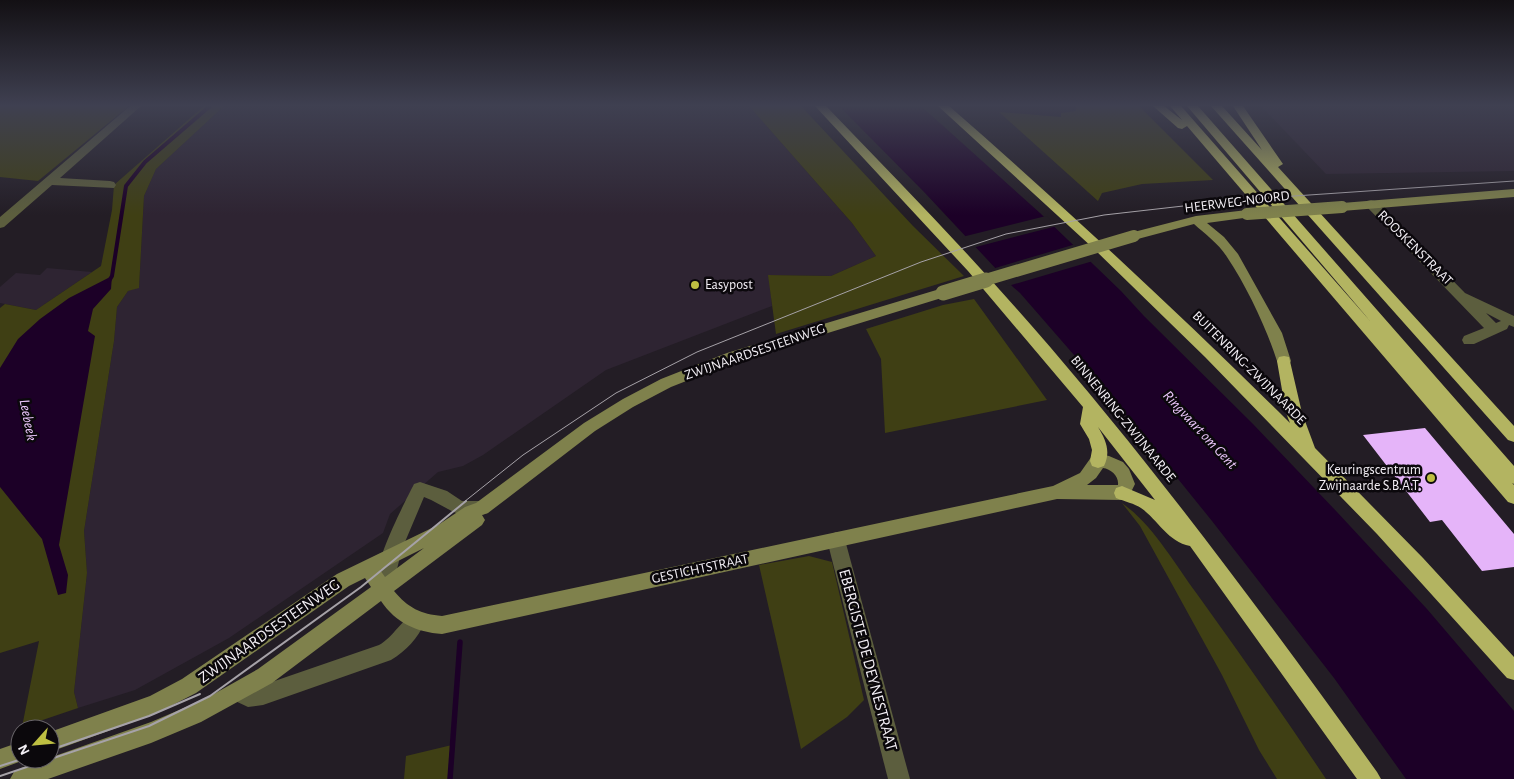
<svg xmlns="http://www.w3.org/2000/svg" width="1514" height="779" font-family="'Alegreya Sans',sans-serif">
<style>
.built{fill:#2e2432}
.green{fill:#3f3f14}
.water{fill:#1c0027}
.pier{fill:#231d25}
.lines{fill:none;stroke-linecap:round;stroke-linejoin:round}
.stream-far1{stroke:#1c0027;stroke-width:4}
.stream{stroke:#1c0027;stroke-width:5.5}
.building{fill:#e5b4f9}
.street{fill:#5c5e3e;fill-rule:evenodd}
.secondary{fill:#7f814c;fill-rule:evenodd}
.highway{fill:#b3b461;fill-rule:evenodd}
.tram-far1{stroke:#a6a2a8;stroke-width:1}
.tram{stroke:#a6a2a8;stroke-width:2}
.secondary-bridge-far1{stroke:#7f814c;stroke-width:12}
.secondary-bridge{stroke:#7f814c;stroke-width:15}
.poi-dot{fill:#bebf42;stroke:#0b080c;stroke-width:2}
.labels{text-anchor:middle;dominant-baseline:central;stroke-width:5;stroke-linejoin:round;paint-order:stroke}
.street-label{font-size:14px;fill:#f3eff5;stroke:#0b080c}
.poi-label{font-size:14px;fill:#f3eff5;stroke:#0b080c;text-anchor:start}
.water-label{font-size:15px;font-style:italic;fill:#ecc7fc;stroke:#0b080c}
.near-street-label{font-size:16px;fill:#f3eff5;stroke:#0b080c}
</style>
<rect width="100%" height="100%" fill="#231d25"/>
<g class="built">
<polygon points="224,106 749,106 852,223 876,256 831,276 769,275 772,306 606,370 483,455 463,466 438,472 390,514 383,533 229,638 135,690 78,708 74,692 87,573 84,531 114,341 117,307 128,291 139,287 144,196 156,169"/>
<polygon points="1261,106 1514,106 1514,171 1326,174"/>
<polygon points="47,268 92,272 36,310 0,303 0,287 16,273 40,275"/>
</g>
<g class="green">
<polygon points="0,106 129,106 38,181 0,177"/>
<polygon points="204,106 224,106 156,169 144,196 139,288 128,291 117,307 114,341 84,531 87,573 74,692 78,708 22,727 39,641 0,653 0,308 5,304 36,310 101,266 112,210 114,185"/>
<polygon points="749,106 801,106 913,226 964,276 776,334 768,275 831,276 876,256 852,223"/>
<polygon points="1076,106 1139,106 1213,180 1142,184 1102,193 1098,201 999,112 1061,117 1061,113 1076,111"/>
<polygon points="974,299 1047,400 885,433 881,359 866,329 943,305"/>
<path d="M1122 503C1153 525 1174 563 1197 594 1241 655 1284 716 1326 779H1277L1259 750 1222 675 1140 526Z"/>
<polygon points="809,556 832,562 864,700 847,717 801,749 759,565"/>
<polygon points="452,745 451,779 404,779 406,756"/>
</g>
<g class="water">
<polygon points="839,106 921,106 1040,213 1121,291 1144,316 1253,424 1337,512 1427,609 1514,711 1514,779 1406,779 1334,678 1212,521 1128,417 1020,293 1013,287 925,193"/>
<polygon points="112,276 111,289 93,309 88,331 95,336 59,545 68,575 66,593 58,595 42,539 0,487 0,368 18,339 40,319 69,298"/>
</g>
<g class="pier">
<polygon points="1046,216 1057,226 972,248 962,237"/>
<polygon points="1076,244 1093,261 1008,286 992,269"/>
</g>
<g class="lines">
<polyline class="stream-far1" points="109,281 112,276 126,186 145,162 210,106"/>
<polyline class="stream" points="450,779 460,642"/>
</g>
<polygon class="building" points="1425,428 1514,534 1514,567 1482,571 1442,520 1430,522 1363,435"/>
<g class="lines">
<g class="street">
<polygon points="130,106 141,106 60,178 110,181 114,182 116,185 114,188 52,185 4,227 0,228 0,217"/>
<path d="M1371 200 1375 201 1465 293 1514 316V327L1509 325 1507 329 1474 344H1464L1462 340 1464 336 1484 328 1367 207 1365 204 1367 201ZM1486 313 1501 321 1496 323Z"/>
<path d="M420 482 447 491 462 501H482L488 503 490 508 488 513C459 523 448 506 424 497L402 549 392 589 389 595 383 597 377 595C367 574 403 506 414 484Z"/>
<polygon points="836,532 842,535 845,540 910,779 888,779 827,540 830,535"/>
<path d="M416 613 423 616 425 622C418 638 406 651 391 660L263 705 248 707 231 699 228 692 231 685 238 682 249 687 263 685 379 645C394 637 401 619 416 613Z"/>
</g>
<g class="secondary">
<polygon points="1514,189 1514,197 1342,211 1336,207 1342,203"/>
<path d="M1247 210 1251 211 1253 214 1251 217 1207 223 1224 237 1238 254 1282 333 1291 361 1289 365 1284 366 1279 365 1277 361C1266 327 1247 287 1227 257 1219 244 1205 234 1194 224L1134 240 1128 236 1130 233 1196 216Z"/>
<path d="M943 288 948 290 950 293 948 296 737 361 671 387 633 407 595 431 488 513 482 515 485 520 482 525 394 591C408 608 421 614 442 616L1053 486 1080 473 1092 456 1098 454 1109 456 1123 462 1129 469 1135 484 1128 498 1122 500 1057 499 442 634C416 632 396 623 381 601L272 683 201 722 151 743 48 779H10L14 772 21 768 151 722 205 699 258 669 371 587 365 578 349 586 196 693 155 714 50 752V732L150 696 182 679 337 574 438 525 465 507 476 503 584 423 623 399 661 379 727 353ZM1103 468C1111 469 1119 476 1118 485H1087L1096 478ZM424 548 385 577 380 570Z"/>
<polygon points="20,742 20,759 27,759 0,769 0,749"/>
</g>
<g class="highway">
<path d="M815 106H826C895 178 965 249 1031 325 1155 467 1267 619 1377 772L1381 779H1357L1190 546C1168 542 1158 520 1141 508 1135 504 1124 501 1116 498L1114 493 1116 488 1122 486 1155 500 1098 427C1106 440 1111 452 1104 466L1098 468 1092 466 1090 461 1092 450 1089 439 1080 424 1083 407 968 271Z"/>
<path d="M938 106H949C1066 208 1180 314 1290 423L1286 413 1277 361 1279 357 1284 356 1289 357 1302 413 1315 448 1423 558 1514 657V680L1507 678 1377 534 1205 357 1093 248Z"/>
<polygon points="1153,106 1164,106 1182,120 1170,106 1181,106 1371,322 1187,106 1198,106 1514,466 1514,484 1512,483 1514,485 1514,504 1508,502 1187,126 1182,129 1178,128"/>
<polygon points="1211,106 1222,106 1262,150 1233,106 1243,106 1283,164 1278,167 1514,426 1514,442 1508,440"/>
</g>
<polyline class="tram-far1" points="464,502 523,455 616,393 697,352 921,262 1006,234 1104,215 1236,200 1514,181"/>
<g class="tram">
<polyline points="50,750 149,716 200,694"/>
<polyline points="0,766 22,759"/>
<polyline points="0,776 149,726 210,696 361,587 466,501"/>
</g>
<g class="secondary-bridge-far1">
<polyline points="1247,214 1342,207"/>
<polyline points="982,281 1134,236"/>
</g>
<polyline class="secondary-bridge" points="943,293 986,280"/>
</g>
<linearGradient id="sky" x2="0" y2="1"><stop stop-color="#131014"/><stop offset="0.49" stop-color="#3f4051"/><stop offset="1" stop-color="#3f4051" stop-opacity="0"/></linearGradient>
<rect width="1514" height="215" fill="url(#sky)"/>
<g class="poi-dot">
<circle cx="695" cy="285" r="5"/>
<circle cx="1431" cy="478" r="5"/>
</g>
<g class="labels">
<g class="street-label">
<text transform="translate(1237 202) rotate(-7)">HEERWEG-NOORD</text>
<text transform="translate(1415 248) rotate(45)">ROOSKENSTRAAT</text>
<text transform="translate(755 352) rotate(-19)">ZWIJNAARDSESTEENWEG</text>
<text transform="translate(1249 368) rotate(45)">BUITENRING-ZWIJNAARDE</text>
<text transform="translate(1123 419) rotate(51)">BINNENRING-ZWIJNAARDE</text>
<text transform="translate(700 569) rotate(-12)">GESTICHTSTRAAT</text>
</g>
<g class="poi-label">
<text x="705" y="285">Easypost</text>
<text x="1421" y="470" text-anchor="end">Keuringscentrum<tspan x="1421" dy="16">Zwijnaarde S.B.A.T.</tspan></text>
</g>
<g class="water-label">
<text transform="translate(28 420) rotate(79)">Leebeek</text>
<text transform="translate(1200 430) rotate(47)">Ringvaart om Gent</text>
</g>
<g class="near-street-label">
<text transform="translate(269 631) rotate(-35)">ZWIJNAARDSESTEENWEG</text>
<text transform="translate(868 660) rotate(75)">EBERGISTE DE DEYNESTRAAT</text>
</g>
</g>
<g transform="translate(35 744) rotate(243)"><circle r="24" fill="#0b080c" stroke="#686469"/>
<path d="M0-4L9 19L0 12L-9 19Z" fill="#bebf42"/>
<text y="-8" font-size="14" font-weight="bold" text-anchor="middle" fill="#f3eff5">N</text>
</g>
</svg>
